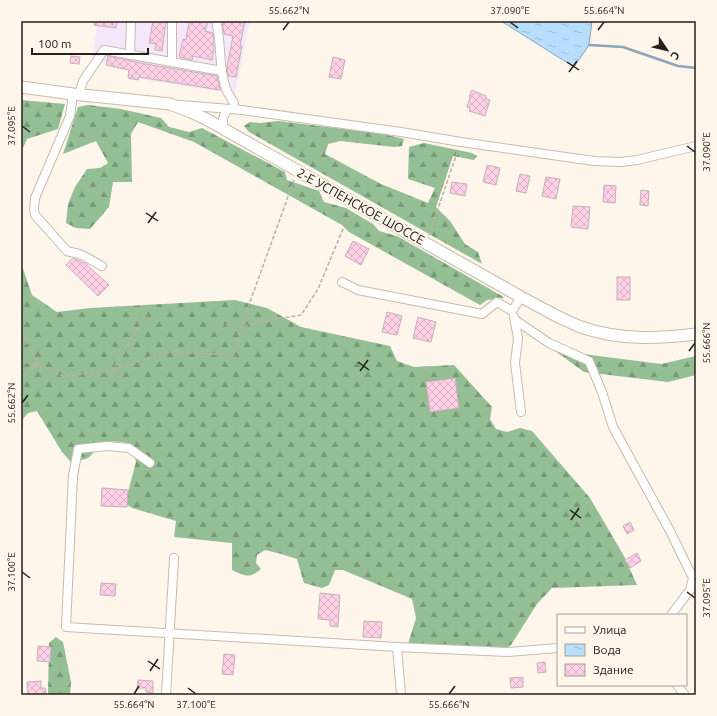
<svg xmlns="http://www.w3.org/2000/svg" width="717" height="716" font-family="Ubuntu,sans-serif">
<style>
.commercial{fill:#f5e7fb}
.forest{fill:url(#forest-firs)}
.water{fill:url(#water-ripples);stroke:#8ba5b9}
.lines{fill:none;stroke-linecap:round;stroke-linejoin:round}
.stream{stroke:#8ba5b9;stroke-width:2.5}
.building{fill:url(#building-cross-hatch);stroke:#c6b1bb}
.minor-casing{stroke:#c8bbaa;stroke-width:10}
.major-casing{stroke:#c8bbaa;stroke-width:13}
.path{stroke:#b9b1a8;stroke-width:1.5;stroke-dasharray:4 2;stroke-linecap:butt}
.minor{stroke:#fff;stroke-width:8}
.major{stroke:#fff;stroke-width:11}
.ticks{fill:none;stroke:#25201a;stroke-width:1.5}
.labels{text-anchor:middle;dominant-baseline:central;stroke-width:4;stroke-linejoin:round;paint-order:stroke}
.street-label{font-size:13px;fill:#25201a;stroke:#fef5eb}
.neatline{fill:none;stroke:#25201a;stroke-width:1.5}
.ticks-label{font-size:10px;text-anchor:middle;fill:#25201a}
</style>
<defs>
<pattern id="forest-firs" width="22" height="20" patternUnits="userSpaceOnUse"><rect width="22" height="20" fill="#94be94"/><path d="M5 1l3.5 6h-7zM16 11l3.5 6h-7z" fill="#799a78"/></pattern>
<pattern id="water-ripples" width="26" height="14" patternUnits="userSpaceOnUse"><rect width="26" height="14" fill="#b7defd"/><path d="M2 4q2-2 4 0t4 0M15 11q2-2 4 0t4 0" fill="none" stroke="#9dbed8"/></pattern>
<pattern id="building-cross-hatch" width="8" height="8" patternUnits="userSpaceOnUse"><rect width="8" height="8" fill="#ffd0e6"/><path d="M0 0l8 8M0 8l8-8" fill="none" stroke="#dab2c5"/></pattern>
</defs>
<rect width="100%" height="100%" fill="#fef5eb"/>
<polygon class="commercial" points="98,21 250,21 235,94 139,79 141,63 91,63"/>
<g class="forest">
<polygon points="21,100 65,104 58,129 27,139 21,152"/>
<polygon points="88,105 121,109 161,118 169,127 189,132 202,128 285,172 287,180 319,191 324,202 346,208 373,224 379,231 397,236 502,296 504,298 487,300 480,305 349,232 342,225 194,142 138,122 131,134 132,182 113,182 109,207 90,229 76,228 66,223 68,204 75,187 87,169 100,168 108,163 96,141 63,154 78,107"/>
<polygon points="278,121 384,134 404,139 402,146 394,147 340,141 328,144 325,154 381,184 428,203 435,188 408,179 409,147 424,143 472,153 477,156 474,160 453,156 436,207 450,221 465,244 478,252 482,264 249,132 244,126 250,122 260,123"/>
<path d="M21 263 32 295 57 312 90 308 235 300 267 308 301 327 390 346 397 361 414 367 454 365 492 407 490 419 496 429 507 432 520 428 532 431 590 498 624 556 637 585 552 588 537 604 511 645 504 649 467 654 408 644 416 618 412 599 343 570H335L329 585 322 588 304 583 297 559 281 554 265 550 257 555 256 563 261 569C249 579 245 576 232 570V543L174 537 176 521 132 508 125 503 136 462 132 446 123 442 106 441 88 458 72 463 62 452 37 411 28 413 23 419V427L21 438Z"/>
<polygon points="518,324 583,354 661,364 696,356 696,375 668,382 584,372"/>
<polygon points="56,637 63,642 71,682 70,695 48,695 49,643"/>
</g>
<polygon class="water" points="501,21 592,21 589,45 574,67"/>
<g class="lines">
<polyline class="stream" points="589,45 623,47 678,66 696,68"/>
</g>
<g class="building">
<polygon points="95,21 117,21 116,28 94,25"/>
<polygon points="153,21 166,21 162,51 155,50 156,44 149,43"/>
<polygon points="189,21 208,21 205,31 213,33 214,38 213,46 214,46 214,48 212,60 193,56 192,60 179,57 183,39 186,40"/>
<polygon points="222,21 245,21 240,46 242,46 236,77 228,76 227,67 233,36 224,34"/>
<polygon points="71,56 80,57 79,64 70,63"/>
<polygon points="108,56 146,64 217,76 220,90 139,77 138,80 128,78 129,70 106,65"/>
<polygon points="333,57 345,60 341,79 329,77"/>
<polygon points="472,90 486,96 486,99 490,100 485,116 469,111 470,108 467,107 470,98 469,97"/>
<polygon points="487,165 500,168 496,185 483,182"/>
<polygon points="520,174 530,176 526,193 516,191"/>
<polygon points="546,177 560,179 556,199 542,196"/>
<polygon points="452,182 467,184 465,196 450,193"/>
<polygon points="604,185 616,186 615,203 603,202"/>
<polygon points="641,190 649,191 648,206 640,205"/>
<polygon points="573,206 590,207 588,229 571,227"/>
<polygon points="353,241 369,249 361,265 345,256"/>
<polygon points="73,258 86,264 109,285 98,296 66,265"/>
<rect x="617" y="277" width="13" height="23"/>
<polygon points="387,312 402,316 397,335 382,332"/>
<polygon points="418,317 436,322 431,342 413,338"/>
<polygon points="455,378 459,408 430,412 426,382"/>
<polygon points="102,488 128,490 127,507 101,506"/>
<polygon points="630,522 634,530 627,534 623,526"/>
<polygon points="637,553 641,561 630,568 625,560"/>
<polygon points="101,583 116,584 115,596 100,595"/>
<polygon points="320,593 340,595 338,627 330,626 330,620 318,619"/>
<polygon points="364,621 382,622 381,638 363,637"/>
<polygon points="38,646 51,647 50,662 37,661"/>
<polygon points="224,654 235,655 233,675 222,674"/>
<polygon points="545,662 546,672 538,673 537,663"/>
<polygon points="523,677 523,687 511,688 510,678"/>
<polygon points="138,680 153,681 153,693 146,692 146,688 137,688"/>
<polygon points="41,681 41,688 45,688 46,694 28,695 27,682"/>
</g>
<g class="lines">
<g class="minor-casing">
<g id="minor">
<polyline points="172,21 172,62"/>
<path d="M216 21C222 43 218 67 226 89 228 94 231 98 234 103"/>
<polyline points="130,55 131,21"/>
<path d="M73 94 70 116 35 198 34 209 35 215 67 251C71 253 75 252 79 254 87 257 94 262 102 266"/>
<polyline points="79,94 83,81 104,50 222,71"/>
<polyline points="181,105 242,110 321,121 401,132 461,142 594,161 621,162 637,160 696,146"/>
<path d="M228 131C220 124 222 117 228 109"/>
<polyline points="342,282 358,290 482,314 497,302 512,311 521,297"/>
<polyline points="514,317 518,338 515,363 521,412"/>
<polyline points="515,320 549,343 589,361 602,392 613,427 670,531 693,578 690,590 671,615"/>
<polyline points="150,463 129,448 107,446 78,449 73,476 66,627 397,647 507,652 558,648"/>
<polyline points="397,647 401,695"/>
<polyline points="677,685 685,695"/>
<polyline points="166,695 174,558"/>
</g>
</g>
<g class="major-casing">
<path id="major" d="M21 87 73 94 170 104 191 112 206 119 521 297C540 307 560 319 581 327 618 340 657 339 696 334"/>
</g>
<g class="path">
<polyline points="429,235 458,150"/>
<polyline points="220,325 241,327 294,180"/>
<polyline points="21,330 38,364"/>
<polyline points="21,362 38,364 62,376 112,371 163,352 234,355 241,327 265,321 301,315 318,289 350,212"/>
<polyline points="21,370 36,365"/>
<polyline points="112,371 147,313"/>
<polyline points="21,378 38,364"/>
</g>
<use href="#minor" class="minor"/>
<use href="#major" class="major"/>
</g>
<path class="ticks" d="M510 22 518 28M283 30 289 22M598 30 604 22M567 62 579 70M569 72 577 61M22 126 30 132M687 146 695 152M146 213 158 221M148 223 156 212M689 351 695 343M358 362 369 370M360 371 368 360M22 403 28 395M570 510 581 518M571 520 579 508M22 572 30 578M687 592 695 598M148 661 160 669M150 671 158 659M188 688 196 694M134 694 139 686M449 694 455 686"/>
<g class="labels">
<g class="street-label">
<text transform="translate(361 206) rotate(29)">2-Е УСПЕНСКОЕ ШОССЕ</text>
</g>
</g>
<rect width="717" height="716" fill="none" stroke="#fef5eb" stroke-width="44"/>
<rect x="557" y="614" width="130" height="72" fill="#fef5eb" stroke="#a7a097"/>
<rect x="565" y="627" width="20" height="6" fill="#ffffff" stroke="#a7a097"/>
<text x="593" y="634" font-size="12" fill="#25201a">Улица</text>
<rect x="565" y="644" width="20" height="12" fill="url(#water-ripples)" stroke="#a7a097"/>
<text x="593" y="654" font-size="12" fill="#25201a">Вода</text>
<rect x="565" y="664" width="20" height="12" fill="url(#building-cross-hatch)" stroke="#a7a097"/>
<text x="593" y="674" font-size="12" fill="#25201a">Здание</text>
<g transform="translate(667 50) rotate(125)" stroke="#fef5eb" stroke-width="3" paint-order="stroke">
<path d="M0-3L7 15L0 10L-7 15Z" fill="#25201a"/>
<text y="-6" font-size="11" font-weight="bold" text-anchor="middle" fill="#25201a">С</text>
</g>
<path d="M32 48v6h116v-6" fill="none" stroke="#25201a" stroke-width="2"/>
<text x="38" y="48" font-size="12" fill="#25201a" stroke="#fef5eb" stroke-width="3" paint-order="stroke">100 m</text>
<rect x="22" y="22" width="673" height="672" class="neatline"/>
<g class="ticks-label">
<text x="289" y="14">55.662°N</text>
<text x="510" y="14">37.090°E</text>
<text x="604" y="14">55.664°N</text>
<text transform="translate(11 126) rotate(-90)" y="4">37.095°E</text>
<text transform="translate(706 152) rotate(-90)" y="4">37.090°E</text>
<text transform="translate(706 343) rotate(-90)" y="4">55.666°N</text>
<text transform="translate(11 403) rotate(-90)" y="4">55.662°N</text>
<text transform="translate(11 572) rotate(-90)" y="4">37.100°E</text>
<text transform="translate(706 598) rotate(-90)" y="4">37.095°E</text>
<text x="134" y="708">55.664°N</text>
<text x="196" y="708">37.100°E</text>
<text x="449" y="708">55.666°N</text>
</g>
</svg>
